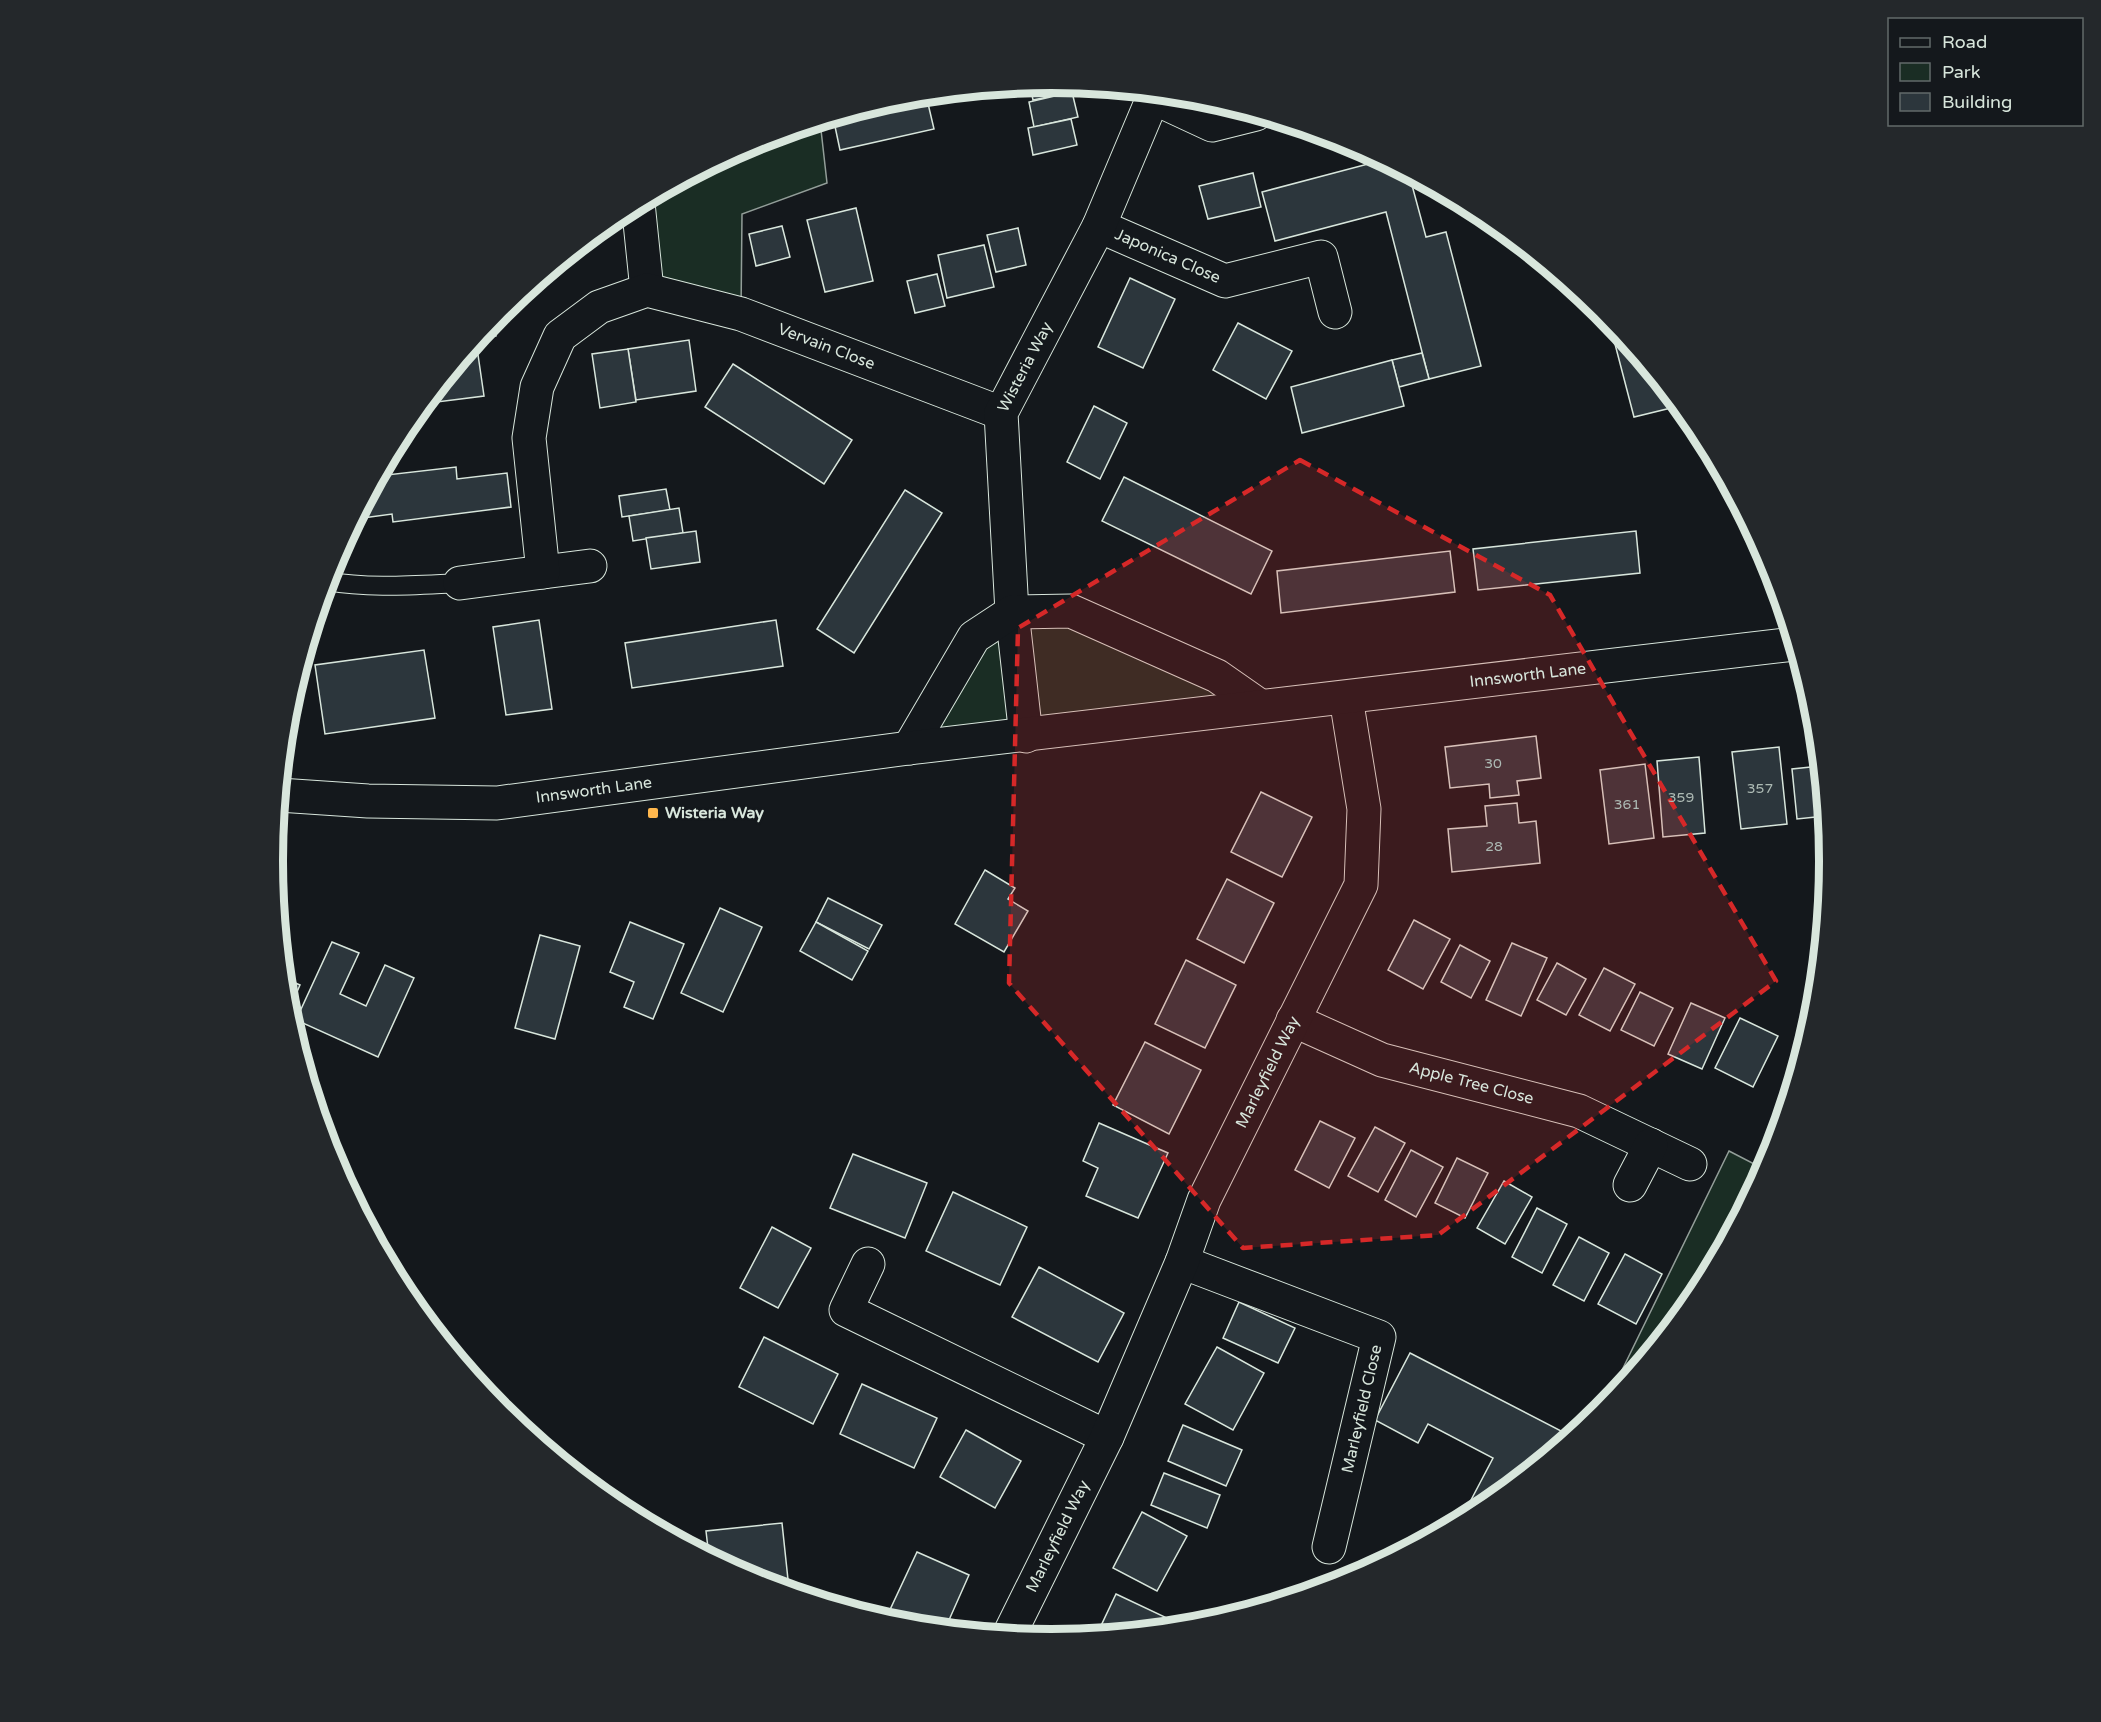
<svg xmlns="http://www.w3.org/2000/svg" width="2101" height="1722" font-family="'Varela Round',sans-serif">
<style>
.green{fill:#1a2d24;stroke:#939e99;stroke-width:1.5}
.building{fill:#2c363c;stroke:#d8e6dc;stroke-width:1.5}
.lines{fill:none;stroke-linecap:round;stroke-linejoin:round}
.service-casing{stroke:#d8e6dc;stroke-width:20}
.minor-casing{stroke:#d8e6dc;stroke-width:35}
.tertiary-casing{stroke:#d8e6dc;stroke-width:35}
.service{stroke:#14181c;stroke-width:18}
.minor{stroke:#14181c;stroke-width:33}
.tertiary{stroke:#14181c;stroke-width:33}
.marked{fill:#d62828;fill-opacity:0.2;stroke:#d62828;stroke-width:4.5;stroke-dasharray:12 8;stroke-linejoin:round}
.poi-dot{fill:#ffb74d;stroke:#14181c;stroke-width:2}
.labels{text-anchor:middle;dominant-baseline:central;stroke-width:4.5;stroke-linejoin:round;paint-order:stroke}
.number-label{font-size:14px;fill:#adbab4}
.street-label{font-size:16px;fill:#d8e6dc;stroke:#14181c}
.poi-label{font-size:16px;font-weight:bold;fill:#d8e6dc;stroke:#14181c;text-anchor:start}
.rim{fill:none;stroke:#d8e6dc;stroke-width:8}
</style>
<rect width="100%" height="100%" fill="#14181c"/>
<g class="green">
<polygon points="820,121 827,183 742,214 741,314 647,290 638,203 753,142"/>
<polygon points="1071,611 1260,706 909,748 974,637"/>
<polygon points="1729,1151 1764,1169 1698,1294 1604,1407"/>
</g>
<g class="building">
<polygon points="1050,82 1076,85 1077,91 1033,100 1030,85"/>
<polygon points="1072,92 1078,117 1034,127 1029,102"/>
<polygon points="926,95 934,129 840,150 833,117 899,97"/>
<polygon points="1071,119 1077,145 1033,155 1028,128"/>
<polygon points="1383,160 1409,174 1426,237 1446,232 1481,366 1429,379 1386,212 1275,241 1262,192"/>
<polygon points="1253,173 1261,207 1208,219 1199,186"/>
<polygon points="856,208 873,281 825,292 807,220"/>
<polygon points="782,226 790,257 756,266 749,234"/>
<polygon points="1018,228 1026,265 996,272 987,235"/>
<polygon points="984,245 994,287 947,298 938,255"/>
<polygon points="937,274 945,306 915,313 907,281"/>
<polygon points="1130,278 1175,299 1143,368 1098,347"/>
<polygon points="493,319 496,336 477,339"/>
<polygon points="1609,321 1679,406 1634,417"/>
<polygon points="1238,323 1292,351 1266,399 1213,370"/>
<polygon points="689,340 696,391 636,400 628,349"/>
<polygon points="476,341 484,396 429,403 428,398"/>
<polygon points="628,349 636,402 600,408 592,354"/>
<polygon points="1422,353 1429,379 1399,387 1392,360"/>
<polygon points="1392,360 1404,406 1302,433 1291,387"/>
<polygon points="733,364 852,440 824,484 705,407"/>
<polygon points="1094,406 1127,423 1100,479 1067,462"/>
<polygon points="386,467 387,475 456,467 457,479 507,473 511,507 393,522 392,514 355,519 382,468"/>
<polygon points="1124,477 1272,551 1251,594 1102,521"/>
<polygon points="666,489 670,510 622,517 619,496"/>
<polygon points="905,490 942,513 854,653 817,629"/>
<polygon points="679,508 683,533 633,541 629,516"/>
<polygon points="696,531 700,562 651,569 646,538"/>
<polygon points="1636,531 1640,573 1478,590 1473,549"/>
<polygon points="1450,551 1455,592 1281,613 1277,571"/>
<polygon points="539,620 552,709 506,715 493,627"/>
<polygon points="776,620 783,666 632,688 625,643"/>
<polygon points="424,650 435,718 325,734 315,665"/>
<polygon points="1536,736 1541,778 1517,781 1519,795 1490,798 1489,784 1450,788 1445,747"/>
<polygon points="1779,747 1787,824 1741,829 1732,752"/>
<polygon points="1699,757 1705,833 1663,837 1657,761"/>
<polygon points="1645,764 1654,838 1609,844 1600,770"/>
<polygon points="1820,766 1825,816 1797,819 1792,769"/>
<polygon points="1261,792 1312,817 1282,877 1231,852"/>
<polygon points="1517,803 1519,823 1536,821 1540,863 1452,872 1448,829 1487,826 1485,806"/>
<polygon points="985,870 1015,888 1008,899 1028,911 1004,952 955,924"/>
<polygon points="1227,879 1274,903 1244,963 1197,939"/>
<polygon points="828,898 882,925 869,949 816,922"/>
<polygon points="720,908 762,927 723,1012 681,993"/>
<polygon points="1414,920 1450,939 1423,989 1388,970"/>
<polygon points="630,922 684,944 653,1019 624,1007 634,982 610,972"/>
<polygon points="816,922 868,951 852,980 800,951"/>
<polygon points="540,935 580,946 555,1039 515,1028"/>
<polygon points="332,942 359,953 340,994 366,1006 385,965 414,978 378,1057 296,1020"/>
<polygon points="1512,943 1547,958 1521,1016 1486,1000"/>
<polygon points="1460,945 1490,961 1471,998 1441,982"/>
<polygon points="1186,960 1236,985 1205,1048 1155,1024"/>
<polygon points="1557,963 1586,979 1566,1015 1537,1000"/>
<polygon points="1604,968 1635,984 1610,1031 1579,1015"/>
<polygon points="283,978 300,985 287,1015 287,1013"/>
<polygon points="1640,992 1673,1008 1654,1046 1621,1030"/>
<polygon points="1691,1003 1725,1018 1702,1069 1668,1054"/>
<polygon points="1740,1018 1778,1036 1753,1087 1715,1068"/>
<polygon points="1145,1042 1201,1070 1169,1134 1113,1105"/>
<polygon points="1320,1121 1355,1138 1329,1188 1295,1170"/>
<polygon points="1099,1123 1168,1153 1138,1218 1086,1196 1098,1168 1083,1161"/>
<polygon points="1375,1127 1405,1143 1378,1192 1348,1176"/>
<polygon points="1411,1150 1443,1167 1416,1217 1385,1200"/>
<polygon points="853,1154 927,1183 905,1238 830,1208"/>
<polygon points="1457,1158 1488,1173 1465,1218 1435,1203"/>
<polygon points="1504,1181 1532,1197 1505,1244 1477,1228"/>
<polygon points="953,1192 1027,1227 1000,1285 926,1251"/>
<polygon points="1537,1208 1567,1224 1542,1273 1512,1257"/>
<polygon points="772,1227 811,1248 778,1308 740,1288"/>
<polygon points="1579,1237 1609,1253 1584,1301 1553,1285"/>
<polygon points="1625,1254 1662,1274 1636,1324 1598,1304"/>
<polygon points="1039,1267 1124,1313 1098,1362 1012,1317"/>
<polygon points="1239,1302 1295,1328 1278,1363 1223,1338"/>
<polygon points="764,1337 838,1374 813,1424 739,1387"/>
<polygon points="1217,1347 1264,1373 1233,1430 1185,1404"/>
<polygon points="1410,1353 1567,1434 1562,1444 1483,1508 1460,1521 1493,1458 1428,1424 1418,1443 1375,1420"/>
<polygon points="862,1384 937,1418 914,1468 840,1434"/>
<polygon points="1183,1425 1242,1450 1226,1486 1168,1461"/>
<polygon points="966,1430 1021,1461 995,1508 940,1477"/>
<polygon points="1164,1473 1220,1495 1207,1528 1151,1505"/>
<polygon points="1142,1512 1187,1536 1157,1591 1113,1568"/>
<polygon points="782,1523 789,1589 783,1589 752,1580 709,1557 706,1531"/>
<polygon points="917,1552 969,1575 945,1629 914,1626 888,1614"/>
<polygon points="1116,1594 1167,1618 1162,1629 1108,1634 1099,1630"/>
</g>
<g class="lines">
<g class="service-casing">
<path id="service" d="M326 581C370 589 415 585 460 583"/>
</g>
<g class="minor-casing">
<g id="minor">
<polyline points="1154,98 1212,125 1256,114"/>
<polyline points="638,203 647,290"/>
<path id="s1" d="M1099 226 1225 281 1321 257 1335 312"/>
<polyline points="543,572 590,566"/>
<path id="s2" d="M460 583 543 572 529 438 537 387 560 336 599 307 647 290 741 314 1001 413"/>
<path id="s3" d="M1026 736 1012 612 1001 413 1099 226 1155 93"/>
<polyline points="909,748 974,637 1012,612 1071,611 1217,676 1260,706"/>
<path id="s4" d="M1293 1020 1382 1060 1579 1111 1690 1164"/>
<polyline points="1630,1185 1651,1145"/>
<polyline points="1182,1262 1379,1337 1329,1547"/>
<polyline points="868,1264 846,1310 1107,1437"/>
<path id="s5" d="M1009 1635 1107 1437 1182 1262 1204 1200 1361 885 1364 809 1346 698"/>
</g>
</g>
<g class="tertiary-casing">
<g id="tertiary">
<path id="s6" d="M279 795 368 801 497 803 909 748 1794 644"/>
</g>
</g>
<use href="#service" class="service"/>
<use href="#minor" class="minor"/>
<use href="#tertiary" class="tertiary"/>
</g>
<path class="marked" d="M1300 460 1550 595 1776 981 1438 1235 1243 1248 1009 983 1018 628Z"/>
<rect class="poi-dot" x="647" y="807" width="12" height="12" rx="3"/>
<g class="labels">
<g class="number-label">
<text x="1493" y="763">30</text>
<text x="1760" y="788">357</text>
<text x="1681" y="797">359</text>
<text x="1627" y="804">361</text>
<text x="1494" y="846">28</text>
</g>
<g class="street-label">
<text stroke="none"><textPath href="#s1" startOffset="75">Japonica Close</textPath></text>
<text stroke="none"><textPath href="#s2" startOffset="614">Vervain Close</textPath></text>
<text stroke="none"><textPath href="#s3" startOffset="376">Wisteria Way</textPath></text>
<text stroke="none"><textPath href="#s6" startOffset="1257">Innsworth Lane</textPath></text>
<text stroke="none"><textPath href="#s6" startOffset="316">Innsworth Lane</textPath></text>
<text stroke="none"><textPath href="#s5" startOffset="620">Marleyfield Way</textPath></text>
<text stroke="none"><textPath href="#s4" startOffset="190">Apple Tree Close</textPath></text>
<text transform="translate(1362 1409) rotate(-77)">Marleyfield Close</text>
<text stroke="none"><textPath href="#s5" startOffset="110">Marleyfield Way</textPath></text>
</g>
<g class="poi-label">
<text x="665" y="813">Wisteria Way</text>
</g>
</g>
<path d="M0 0H2101V1722H0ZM283 861a768 768 0 1 1 1536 0a768 768 0 1 1-1536 0Z" fill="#24282b" fill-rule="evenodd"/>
<path class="rim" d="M283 861a768 768 0 1 1 1536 0a768 768 0 1 1-1536 0Z"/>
<rect x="1888" y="18" width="195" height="108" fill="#14181c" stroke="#626a69" stroke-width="1.5"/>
<rect x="1900" y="38" width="30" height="9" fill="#14181c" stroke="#626a69" stroke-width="1.5"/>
<text x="1942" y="48" font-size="18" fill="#d8e6dc">Road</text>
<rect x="1900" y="63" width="30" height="18" fill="#1a2d24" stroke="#626a69" stroke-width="1.5"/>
<text x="1942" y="78" font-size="18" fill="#d8e6dc">Park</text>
<rect x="1900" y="93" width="30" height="18" fill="#2c363c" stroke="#626a69" stroke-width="1.5"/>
<text x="1942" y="108" font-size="18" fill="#d8e6dc">Building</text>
</svg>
